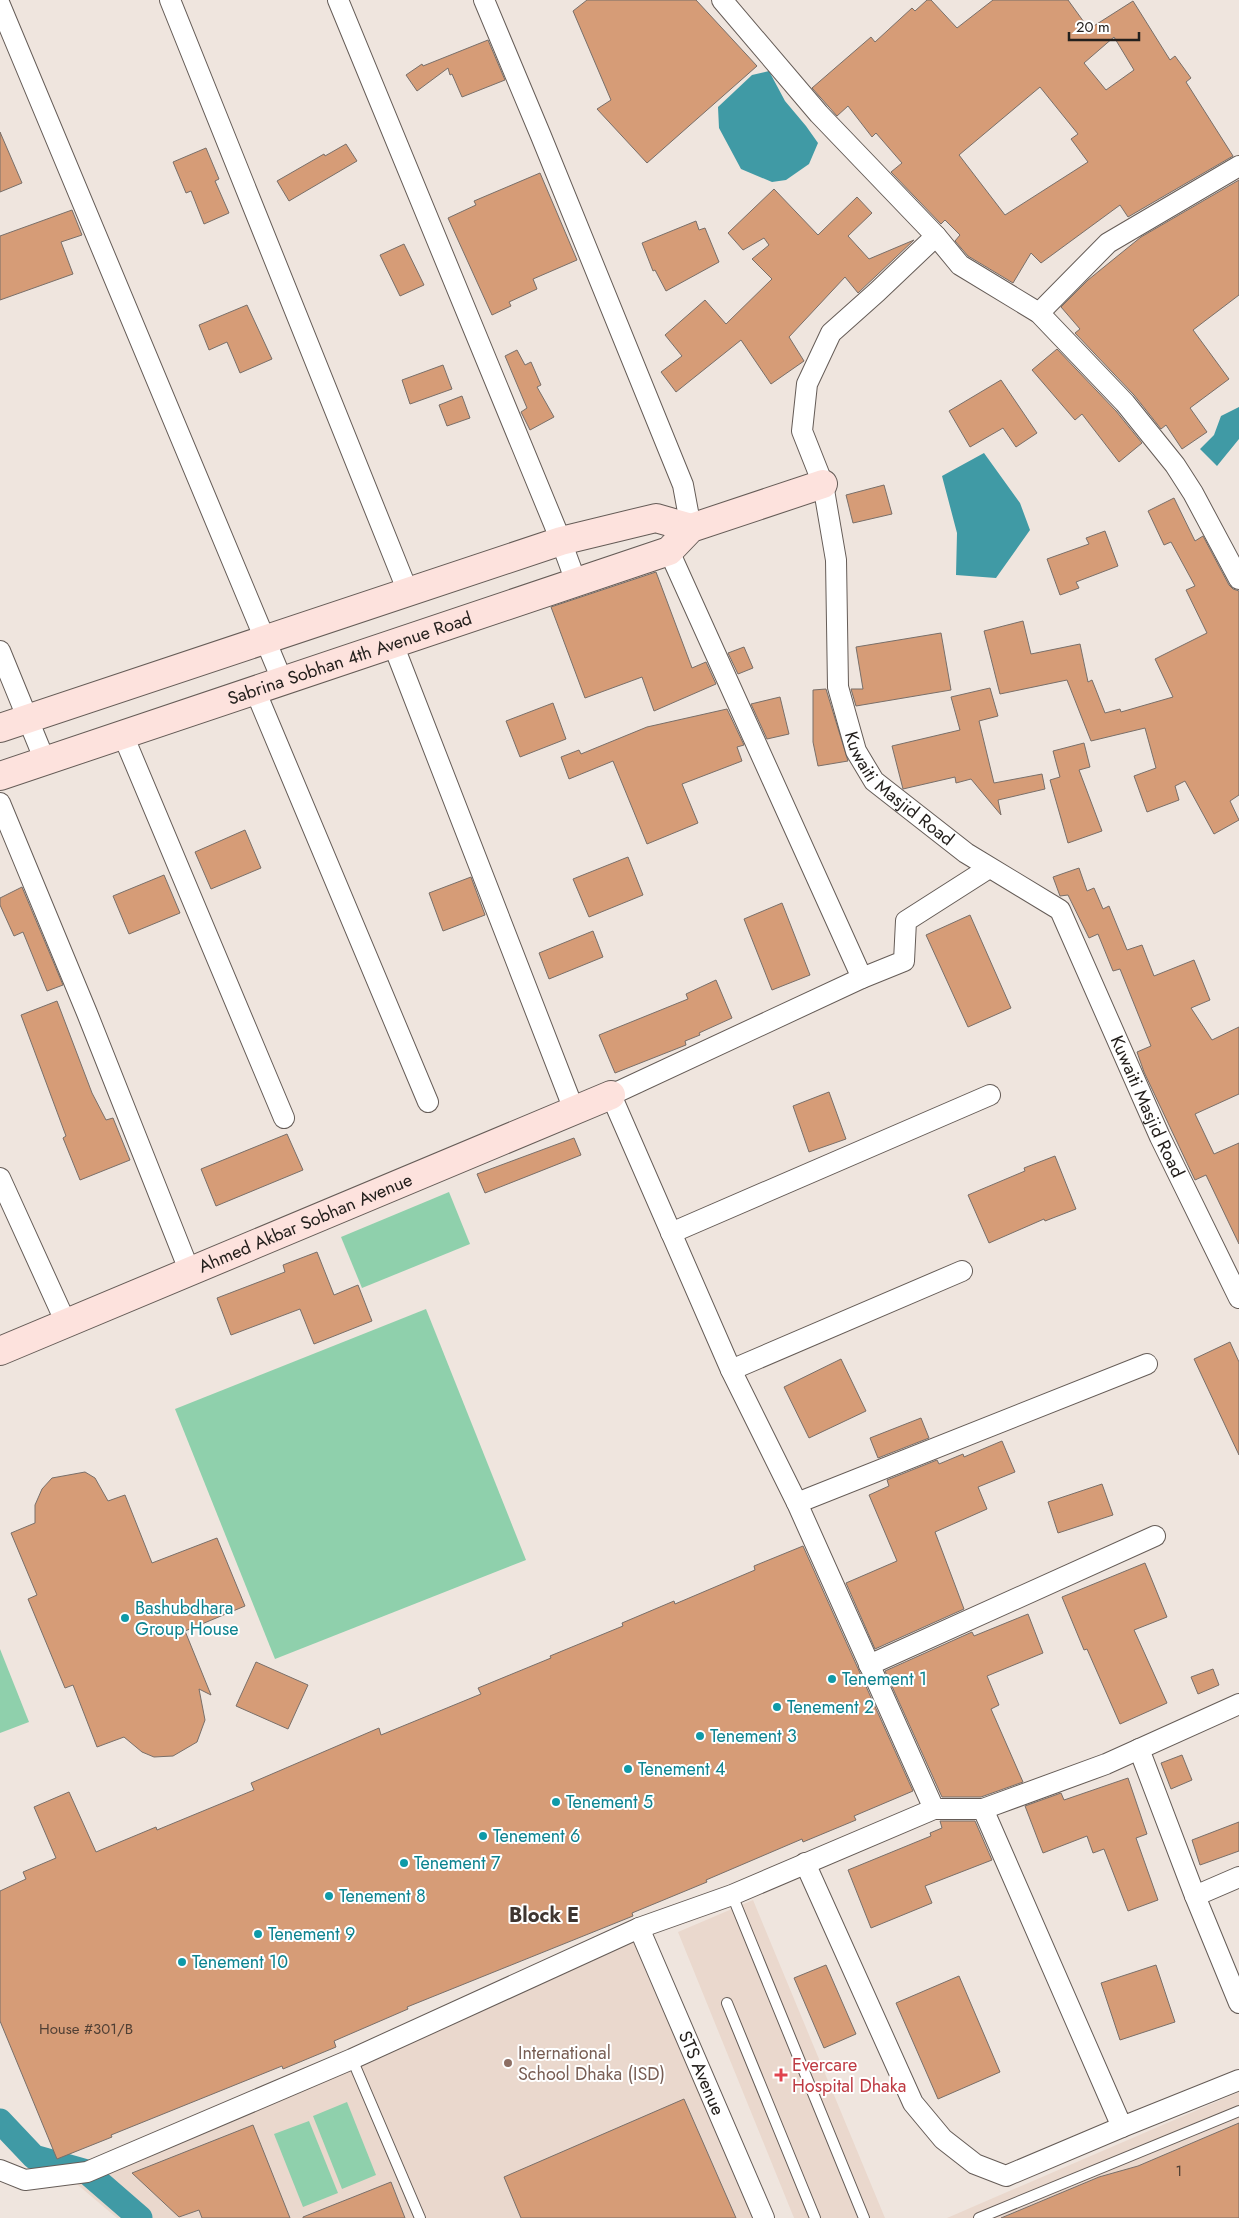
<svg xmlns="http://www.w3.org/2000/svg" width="1239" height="2218" font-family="Jost,sans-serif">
<rect width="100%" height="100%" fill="#efe5de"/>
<g fill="#ead8cd">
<path d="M 753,1900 L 885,2218 L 794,2218 L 678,1932 Z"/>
<path d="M 639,1928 L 759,2218 L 117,2218 L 72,2180 L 77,2165 L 470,2002 Z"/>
<path d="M 1239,2092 L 1239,2218 L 947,2218 Z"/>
</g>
<g fill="#8fd0ac">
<path d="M 449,1192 L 470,1244 L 362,1288 L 341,1237 Z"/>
<path d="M 426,1309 L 526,1560 L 275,1659 L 175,1409 Z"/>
<path d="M 0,1649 L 29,1722 L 0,1733 Z"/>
<path d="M 347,2102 L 376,2175 L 342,2189 L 313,2116 Z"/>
<path d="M 309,2121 L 338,2193 L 303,2207 L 274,2134 Z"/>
</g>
<g fill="#409aa5">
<path d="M 769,71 L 785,101 L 806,126 L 818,143 L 809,164 L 786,180 L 772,182 L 741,169 L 719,128 L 718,107 L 752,75 Z"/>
<path d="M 1239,407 L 1239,439 L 1217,466 L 1200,449 L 1214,435 L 1221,416 Z"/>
<path d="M 984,453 L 1020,503 L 1030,530 L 996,578 L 956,575 L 957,533 L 942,476 Z"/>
</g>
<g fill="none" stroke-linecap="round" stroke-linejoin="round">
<path stroke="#409aa5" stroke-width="25" d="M 0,2121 L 34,2157 L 87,2172 L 140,2218"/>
</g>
<g fill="#d69c77" stroke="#796f69" fill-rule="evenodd">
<path d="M 587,0 L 696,0 L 757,66 L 647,163 L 597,109 L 611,100 L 573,11 Z"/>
<path d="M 927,0 L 931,0 L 957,28 L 993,0 L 1068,0 L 1089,29 L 1133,1 L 1170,60 L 1175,56 L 1191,78 L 1186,82 L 1233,156 L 1128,217 L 1120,205 L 1041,263 L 1031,253 L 1013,283 L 968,256 L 955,241 L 960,235 L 945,220 L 941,224 L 891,172 L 902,163 L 876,133 L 872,137 L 848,106 L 837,116 L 812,88 L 871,37 L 875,42 L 912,8 L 915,11 ZM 1114,37 L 1134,70 L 1106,90 L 1084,63 ZM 1040,87 L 1078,134 L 1071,139 L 1088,162 L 1005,215 L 959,155 Z"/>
<path d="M 488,40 L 505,80 L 462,97 L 452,74 L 450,75 L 448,68 L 417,91 L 406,75 L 422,64 L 423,66 Z"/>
<path d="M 0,132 L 22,183 L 0,192 Z"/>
<path d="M 346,144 L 357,161 L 289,201 L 277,181 L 324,154 L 325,156 Z"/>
<path d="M 206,148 L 219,179 L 215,181 L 229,213 L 204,224 L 191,191 L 186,193 L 173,162 Z"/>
<path d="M 540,173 L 577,260 L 533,279 L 537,289 L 509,302 L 511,306 L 492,315 L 448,218 L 476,205 L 474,201 Z"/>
<path d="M 1239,180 L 1239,295 L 1193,330 L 1229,379 L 1190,408 L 1207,432 L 1182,449 L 1166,425 L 1161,429 L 1134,395 L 1075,333 L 1080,329 L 1061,307 L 1088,280 L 1141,237 Z"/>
<path d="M 774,189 L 818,235 L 857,197 L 872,213 L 848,236 L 869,259 L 914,240 L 858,293 L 845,277 L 789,337 L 804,361 L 771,384 L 741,340 L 676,392 L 661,372 L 682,356 L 665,335 L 705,300 L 726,324 L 772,279 L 752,259 L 769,245 L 764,238 L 743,250 L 728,233 Z"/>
<path d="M 72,210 L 82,235 L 61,242 L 73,274 L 0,300 L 0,236 Z"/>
<path d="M 696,221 L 699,230 L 705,228 L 719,262 L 666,291 L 655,270 L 653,271 L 642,243 Z"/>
<path d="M 404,244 L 424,285 L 400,296 L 380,255 Z"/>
<path d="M 247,305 L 272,359 L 240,373 L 227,342 L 209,350 L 199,325 Z"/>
<path d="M 1057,349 L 1116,411 L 1142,443 L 1119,462 L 1082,414 L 1075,420 L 1032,370 Z"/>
<path d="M 517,350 L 525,365 L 531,362 L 541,385 L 537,387 L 554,417 L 530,430 L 521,412 L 527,408 L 505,356 Z"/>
<path d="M 443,365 L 452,389 L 410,404 L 402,380 Z"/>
<path d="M 1001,380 L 1037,433 L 1016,447 L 1003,428 L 970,447 L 949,411 Z"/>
<path d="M 462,396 L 470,418 L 447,426 L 439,405 Z"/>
<path d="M 884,485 L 892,514 L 853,523 L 846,495 Z"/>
<path d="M 1174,498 L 1195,541 L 1203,536 L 1229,585 L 1233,589 L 1239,591 L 1239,795 L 1230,801 L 1239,820 L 1214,834 L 1185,781 L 1175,786 L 1179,800 L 1147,812 L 1134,776 L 1156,768 L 1145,728 L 1091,741 L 1067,680 L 1000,694 L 984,631 L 1023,621 L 1031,654 L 1080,644 L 1088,682 L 1092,680 L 1105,713 L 1120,709 L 1121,712 L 1173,697 L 1155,659 L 1207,633 L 1186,590 L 1195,586 L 1171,542 L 1164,545 L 1148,511 Z"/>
<path d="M 1105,531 L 1118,566 L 1076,582 L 1079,588 L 1060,595 L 1047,559 L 1089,544 L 1086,538 Z"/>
<path d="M 656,572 L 692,668 L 706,662 L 716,684 L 654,711 L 642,677 L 585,698 L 551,607 Z"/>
<path d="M 941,633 L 951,690 L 856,706 L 851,689 L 863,689 L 856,647 Z"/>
<path d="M 744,647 L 753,668 L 738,674 L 728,653 Z"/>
<path d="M 990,688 L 998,716 L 979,721 L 994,783 L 1042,774 L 1045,789 L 998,800 L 1001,815 L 971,779 L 956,783 L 955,777 L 903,789 L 892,746 L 960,730 L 951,697 Z"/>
<path d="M 826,689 L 848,761 L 818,766 L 813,742 L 813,690 Z"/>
<path d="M 780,697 L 789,734 L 767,739 L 751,704 Z"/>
<path d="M 553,703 L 566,739 L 520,757 L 506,721 Z"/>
<path d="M 727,709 L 744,745 L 737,747 L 742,761 L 682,784 L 698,823 L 647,844 L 613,761 L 569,779 L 561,757 L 579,750 L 581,754 L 647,727 Z"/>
<path d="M 1084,743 L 1090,767 L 1079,770 L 1102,831 L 1068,843 L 1050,780 L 1060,777 L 1053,751 Z"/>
<path d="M 245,830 L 261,868 L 211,889 L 195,852 Z"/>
<path d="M 628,857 L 643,895 L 589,917 L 573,879 Z"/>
<path d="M 1079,868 L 1087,891 L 1094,888 L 1103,909 L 1109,906 L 1127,950 L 1142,945 L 1154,976 L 1194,960 L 1210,1000 L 1191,1008 L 1212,1040 L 1239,1027 L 1239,1094 L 1195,1114 L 1214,1154 L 1239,1143 L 1239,1244 L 1206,1175 L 1195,1180 L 1144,1072 L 1137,1052 L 1151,1046 L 1120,969 L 1113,971 L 1098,934 L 1089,938 L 1068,895 L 1060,896 L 1053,877 Z"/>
<path d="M 164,875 L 180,913 L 129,934 L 113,896 Z"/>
<path d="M 471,877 L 485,915 L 443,931 L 429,893 Z"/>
<path d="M 22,887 L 63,985 L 47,991 L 23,932 L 14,936 L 0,905 L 0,898 Z"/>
<path d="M 782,903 L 810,975 L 772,990 L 744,919 Z"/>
<path d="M 970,915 L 1011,1008 L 968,1027 L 926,935 Z"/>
<path d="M 593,931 L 603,957 L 549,979 L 539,953 Z"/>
<path d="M 716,980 L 732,1018 L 699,1033 L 700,1035 L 685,1041 L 686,1045 L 615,1073 L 599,1035 L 688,999 L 686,994 Z"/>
<path d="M 57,1001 L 92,1093 L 106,1120 L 113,1118 L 130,1160 L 80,1180 L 63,1138 L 66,1136 L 21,1015 Z"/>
<path d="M 829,1092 L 846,1139 L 809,1152 L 793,1106 Z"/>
<path d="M 287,1134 L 303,1170 L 216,1206 L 201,1169 Z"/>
<path d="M 574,1138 L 581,1155 L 485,1193 L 477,1174 Z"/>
<path d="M 1055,1156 L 1076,1209 L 1045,1221 L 1044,1219 L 989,1243 L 968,1195 L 1025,1171 L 1024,1168 Z"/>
<path d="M 317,1252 L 334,1295 L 358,1285 L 372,1321 L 314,1344 L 300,1309 L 231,1335 L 217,1298 L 285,1272 L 283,1265 Z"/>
<path d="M 1230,1342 L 1239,1362 L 1239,1455 L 1194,1359 Z"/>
<path d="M 841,1359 L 866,1411 L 809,1438 L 784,1387 Z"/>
<path d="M 921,1418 L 929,1438 L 878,1458 L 870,1438 Z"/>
<path d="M 1002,1441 L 1015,1472 L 978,1487 L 987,1509 L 935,1532 L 964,1609 L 875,1649 L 846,1583 L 897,1561 L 869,1495 L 889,1486 L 887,1480 L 937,1460 L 939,1464 L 963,1454 L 964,1457 Z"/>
<path d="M 85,1472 L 95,1478 L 108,1501 L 125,1495 L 152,1563 L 217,1538 L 245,1606 L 185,1631 L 211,1695 L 199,1689 L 205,1720 L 197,1742 L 173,1756 L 154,1757 L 142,1752 L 124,1737 L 97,1747 L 73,1685 L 65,1688 L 28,1599 L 37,1595 L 11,1533 L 35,1523 L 35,1505 L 42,1489 L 52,1478 Z"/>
<path d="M 1102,1484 L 1113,1515 L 1058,1533 L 1048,1502 Z"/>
<path d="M 803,1546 L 913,1791 L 854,1816 L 856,1820 L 803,1842 L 802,1839 L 706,1880 L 707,1882 L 632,1913 L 633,1916 L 407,2007 L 408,2009 L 334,2041 L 336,2047 L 283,2069 L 282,2066 L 111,2135 L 112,2137 L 57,2159 L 0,2021 L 0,1891 L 26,1879 L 23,1872 L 56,1858 L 34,1807 L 69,1792 L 96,1852 L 156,1827 L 157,1830 L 254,1790 L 251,1783 L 379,1728 L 381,1735 L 481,1694 L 478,1688 L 551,1658 L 550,1656 L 623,1626 L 622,1623 L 674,1601 L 675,1604 L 755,1570 L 754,1566 Z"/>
<path d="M 1145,1563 L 1167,1617 L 1134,1630 L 1167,1703 L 1120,1724 L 1087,1649 L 1084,1650 L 1062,1597 Z"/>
<path d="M 1028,1614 L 1043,1653 L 987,1676 L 999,1705 L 991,1709 L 1023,1782 L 981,1797 L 942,1797 L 885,1671 L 972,1632 L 974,1636 Z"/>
<path d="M 256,1662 L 308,1685 L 288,1729 L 236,1706 Z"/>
<path d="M 1213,1669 L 1219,1685 L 1198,1694 L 1191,1677 Z"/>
<path d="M 1182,1755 L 1192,1780 L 1171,1789 L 1161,1763 Z"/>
<path d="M 1128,1778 L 1147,1834 L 1136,1838 L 1158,1900 L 1128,1911 L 1104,1849 L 1093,1853 L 1087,1836 L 1043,1853 L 1025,1806 L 1061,1793 L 1064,1800 Z"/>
<path d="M 940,1821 L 975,1821 L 992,1860 L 925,1886 L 932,1903 L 871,1928 L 848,1870 L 931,1836 L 930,1833 L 942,1828 Z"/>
<path d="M 1239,1822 L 1239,1851 L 1200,1865 L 1192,1840 Z"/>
<path d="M 826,1965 L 856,2034 L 824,2048 L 794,1978 Z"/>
<path d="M 1156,1965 L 1175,2022 L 1120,2040 L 1101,1983 Z"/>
<path d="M 959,1976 L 1000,2072 L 938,2099 L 896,2003 Z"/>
<path d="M 684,2099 L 736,2218 L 521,2218 L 504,2177 Z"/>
<path d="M 1239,2123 L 1239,2218 L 1001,2218 L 1099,2177 L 1138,2166 Z"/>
<path d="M 253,2125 L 290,2218 L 202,2218 L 199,2210 L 179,2217 L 132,2173 Z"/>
<path d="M 391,2182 L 405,2218 L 303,2218 L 303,2217 Z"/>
</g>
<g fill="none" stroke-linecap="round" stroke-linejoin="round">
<g stroke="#655c57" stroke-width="12">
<g id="lane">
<path d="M 732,1895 L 864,2218"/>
<path d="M 727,2003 L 815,2218"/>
<path d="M 352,2059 L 420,2218"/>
<path d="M 979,2218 L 1239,2111"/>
</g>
</g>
<g stroke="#655c57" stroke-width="22">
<g id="street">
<path d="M 170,0 L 408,592"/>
<path d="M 338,0 L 561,541 L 576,582"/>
<path d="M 484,0 L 541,136 L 683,485 L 691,528"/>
<path d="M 722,0 L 819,114 L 936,236 L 960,265 L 1039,313 L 1125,403 L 1175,465 L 1193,493 L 1239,579"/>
<path d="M 0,5 L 282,680"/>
<path id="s1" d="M 936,236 L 877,292 L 831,333 L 807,384 L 802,431 L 823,484 L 836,560 L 838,687 L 856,751 L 874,781 L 966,853 L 1060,910 L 1160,1137 L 1239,1298"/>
<path d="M 1039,313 L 1108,243 L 1239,166"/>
<path d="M 669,551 L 862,978"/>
<path d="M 393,644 L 574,1110"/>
<path d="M 0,651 L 45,761"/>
<path d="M 255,690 L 428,1102"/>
<path d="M 123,735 L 284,1118"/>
<path d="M 0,803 L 87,1013 L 189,1270"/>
<path d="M 0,1178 L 66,1323"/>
<path d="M 671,1233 L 990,1095"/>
<path d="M 731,1370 L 962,1271"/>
<path d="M 797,1503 L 1147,1364"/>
<path d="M 869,1665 L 1155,1536"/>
<path d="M 1139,1749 L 1195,1896 L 1239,2003"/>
<path d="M 934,1809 L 797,1503 L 731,1370 L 611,1095 L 862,978 L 904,961 L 906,921 L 989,868"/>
<path d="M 983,1809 L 1122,2127 L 1239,2080"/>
<path d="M 805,1863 L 913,2103 L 943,2139 L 975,2164 L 1006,2176 L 1122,2127"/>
<path d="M 1195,1896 L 1239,1877"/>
<path id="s2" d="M 639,1928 L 764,2218"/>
<path d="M 0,2170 L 25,2180 L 87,2172 L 352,2059 L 639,1928 L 732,1895 L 934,1809 L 983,1809 L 1106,1764 L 1239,1704"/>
</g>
</g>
<g stroke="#655c57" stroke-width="30">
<g id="secondary">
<path d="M 0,728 L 561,541 L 656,518 L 691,528"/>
<path id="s3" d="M 0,776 L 669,551 L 691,528 L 823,484"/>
<path id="s4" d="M 0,1351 L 611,1095"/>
</g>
</g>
<use href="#lane" stroke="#fff" stroke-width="10"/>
<use href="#street" stroke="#fff" stroke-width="20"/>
<use href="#secondary" stroke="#fde2dd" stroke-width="28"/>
</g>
<g fill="#0f9aa8" stroke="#fff" stroke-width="2">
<circle cx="125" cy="1618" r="5"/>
<circle cx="832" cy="1679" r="5"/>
<circle cx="777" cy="1707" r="5"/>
<circle cx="700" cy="1736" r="5"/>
<circle cx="628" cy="1769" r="5"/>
<circle cx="556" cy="1802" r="5"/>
<circle cx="483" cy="1836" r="5"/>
<circle cx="404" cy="1863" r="5"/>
<circle cx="329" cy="1896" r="5"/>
<circle cx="258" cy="1934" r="5"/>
<circle cx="182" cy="1962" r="5"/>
</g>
<circle fill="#8d6e63" stroke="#fff" stroke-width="2" cx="508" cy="2063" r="5"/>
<path fill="#e0444e" stroke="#fff" stroke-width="2" d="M778.5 2067.5h5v5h5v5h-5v5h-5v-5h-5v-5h5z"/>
<g text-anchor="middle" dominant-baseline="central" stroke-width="4" stroke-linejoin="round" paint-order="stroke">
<g font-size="15" fill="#503f34">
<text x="86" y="2029">House #301/B</text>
<text x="1179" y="2171">1</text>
</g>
<g font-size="18" fill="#24201d" stroke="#fff">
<text stroke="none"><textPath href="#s3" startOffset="369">Sabrina Sobhan 4th Avenue Road</textPath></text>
<text stroke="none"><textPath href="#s1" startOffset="631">Kuwaiti Masjid Road</textPath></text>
<text stroke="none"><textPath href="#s1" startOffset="1051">Kuwaiti Masjid Road</textPath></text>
<text stroke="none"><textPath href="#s4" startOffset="331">Ahmed Akbar Sobhan Avenue</textPath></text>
<text stroke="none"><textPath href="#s2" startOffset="158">STS Avenue</textPath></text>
</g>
<g font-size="18" fill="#0d838f" stroke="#fff" text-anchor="start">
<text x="135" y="1608">Bashubdhara<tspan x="135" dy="21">Group House</tspan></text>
<text x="842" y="1679">Tenement 1</text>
<text x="787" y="1707">Tenement 2</text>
<text x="710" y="1736">Tenement 3</text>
<text x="638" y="1769">Tenement 4</text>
<text x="566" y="1802">Tenement 5</text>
<text x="493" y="1836">Tenement 6</text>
<text x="414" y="1863">Tenement 7</text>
<text x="339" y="1896">Tenement 8</text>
<text x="268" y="1934">Tenement 9</text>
<text x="192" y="1962">Tenement 10</text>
</g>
<g font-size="18" fill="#785e54" stroke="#fff" text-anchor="start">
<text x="518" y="2053">International<tspan x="518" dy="21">School Dhaka (ISD)</tspan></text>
</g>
<g font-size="18" fill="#be3a42" stroke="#fff" text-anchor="start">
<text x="792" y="2065">Evercare<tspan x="792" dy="21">Hospital Dhaka</tspan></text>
</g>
<g font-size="20" font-weight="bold" fill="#3e3530" stroke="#fff">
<text x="544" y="1915">Block E</text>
</g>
</g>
<path d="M1069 32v8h70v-8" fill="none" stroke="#24201d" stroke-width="2.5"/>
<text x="1076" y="32" font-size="15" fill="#24201d" stroke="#ffffff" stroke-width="4" paint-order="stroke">20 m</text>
</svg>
